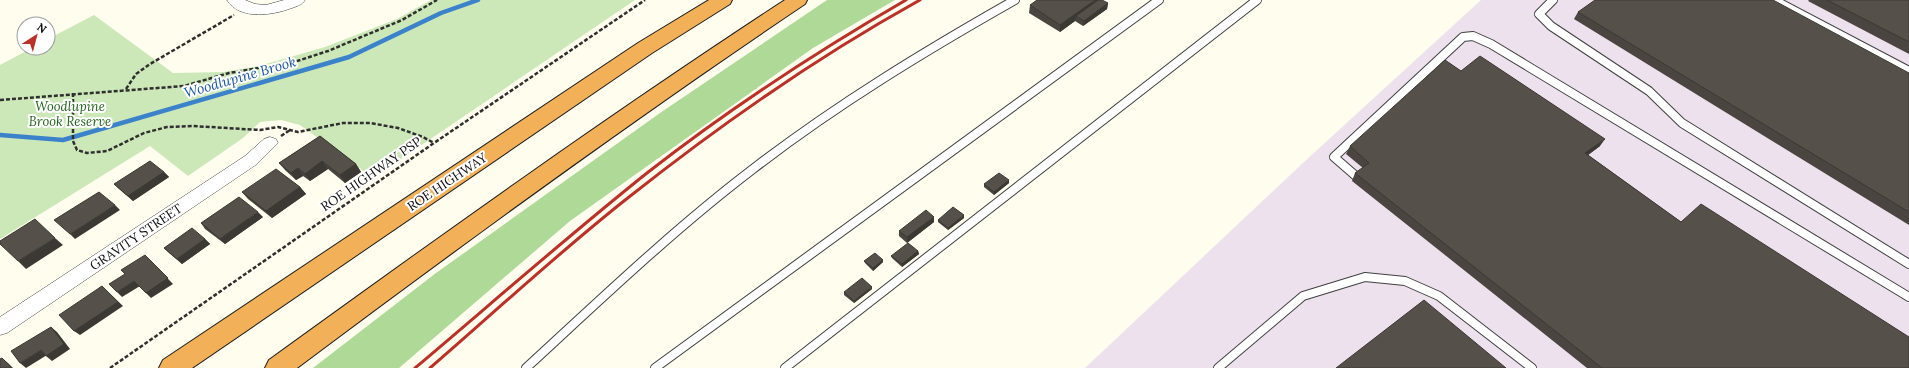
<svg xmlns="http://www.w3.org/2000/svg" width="1909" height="368" font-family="Lora,serif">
<rect width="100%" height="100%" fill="#fffdee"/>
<path fill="#ece1ec" d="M 1481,0 L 1909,0 L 1909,368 L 1085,368 L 1304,162 Z"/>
<path fill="#cce8b8" d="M 431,0 L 635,0 L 373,178 L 300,125 L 281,120 L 260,122 L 243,138 L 188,176 L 150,146 L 0,239 L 0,65 L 32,48 L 48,48 L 48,39 L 94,15 L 173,73 L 224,72 L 259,66 L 325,47 L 397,19 Z"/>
<path fill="#aed997" d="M 827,0 L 895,0 L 813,48 L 570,221 L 399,368 L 313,368 L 436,273 L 660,113 Z"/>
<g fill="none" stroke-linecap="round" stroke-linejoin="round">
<path stroke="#3b82cb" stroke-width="4.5" d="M 0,135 L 63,140 L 349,57 L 441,13 L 478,0"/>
<g stroke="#404040" stroke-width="10">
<g id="service">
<path d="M 1553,0 L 1539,14 L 1551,26 L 1649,91 L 1682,123 L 1909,264"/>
<path d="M 1774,0 L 1909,71"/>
<path d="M 1357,177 L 1334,157 L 1463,37 L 1473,36 L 1491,44 L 1909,297"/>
<path d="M 526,368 C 600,300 673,230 753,169 C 836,105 925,51 1015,0"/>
<path d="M 655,368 L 1159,0"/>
<path d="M 785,368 L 1257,0"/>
<path d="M 1218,368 L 1303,296 L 1365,277 L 1405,281 L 1439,296 L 1532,368"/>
</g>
</g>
<g stroke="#404040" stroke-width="1">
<g id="minor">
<path d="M 227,0 L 245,0 L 255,4 L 266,5 L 284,0 L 305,0 C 302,5 297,6 292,8 C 273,15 240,21 227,0 Z"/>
<path d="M 270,137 L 276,139 L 278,143 L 257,164 L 7,333 L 0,335 L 0,317 L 245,156 L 264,139 Z"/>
</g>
</g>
<g stroke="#1e1e1e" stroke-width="2">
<g id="motorway">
<path d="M 709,0 L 732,0 L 730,4 L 652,53 L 192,368 L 159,368 L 163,360 L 638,43 Z"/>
<path d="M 785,0 L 807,0 L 805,4 C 632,120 464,243 297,368 L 265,368 L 269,360 C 439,237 609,115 785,0 Z"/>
</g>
</g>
<g stroke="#2f2f2f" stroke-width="2.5" stroke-dasharray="4 2" stroke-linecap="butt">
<path d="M 126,89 L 136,74 L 150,64 L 234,15"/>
<path d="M 73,93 L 73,141 L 77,150 L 87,153 L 107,151 L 144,133 L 167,127 L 193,126 L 260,130 L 278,127 L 298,132 L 343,123 L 370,123 L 398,128 L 423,137 L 434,143"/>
<path d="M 0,100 L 184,86 L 229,73 L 294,62 L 328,51 L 402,20 L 437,0"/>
<path d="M 281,136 L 290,130"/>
<path d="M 110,368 L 434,143 L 645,0"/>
</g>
<use href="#service" stroke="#fff" stroke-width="8"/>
<use href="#minor" fill="#fff" fill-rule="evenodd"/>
<use href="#motorway" fill="#f2b058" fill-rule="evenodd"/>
<g stroke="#bb3127" stroke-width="3">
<path d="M 415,368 C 492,303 568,236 647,173 C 729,109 816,52 906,0"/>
<path d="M 430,368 C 496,311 560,251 629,197 C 721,124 817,57 920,0"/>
</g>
</g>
<g fill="#4a4540">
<path d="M 1809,0 L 1909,0 L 1909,54 L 1808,1 Z"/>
<path d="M 1108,3 L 1107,9 L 1083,26 L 1075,21 L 1060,32 L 1029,13 L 1030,5 Z"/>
<path d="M 1578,12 L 1909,73 L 1909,225 L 1574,19 Z"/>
<path d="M 1461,71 L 1600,146 L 1588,155 L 1681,222 L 1909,368 L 1587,368 L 1352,181 L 1355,173 L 1363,168 L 1346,154 L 1350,146 Z"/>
<path d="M 320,136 L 356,164 L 361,172 L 345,183 L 328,169 L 310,181 L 303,176 L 296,180 L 285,170 L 279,163 Z"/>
<path d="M 164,172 L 169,177 L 133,201 L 119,189 L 114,184 Z"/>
<path d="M 1009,180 L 1009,183 L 994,195 L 984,187 L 984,184 Z"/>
<path d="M 300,187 L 306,194 L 272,218 L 248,199 L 242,192 Z"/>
<path d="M 263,217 L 225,244 L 205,229 L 201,223 Z"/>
<path d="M 934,217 L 934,222 L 907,243 L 899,236 L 899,231 Z"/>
<path d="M 964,218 L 948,230 L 938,222 L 938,220 Z"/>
<path d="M 205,239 L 210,244 L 182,264 L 169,253 L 164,248 Z"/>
<path d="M 918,251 L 919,254 L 902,267 L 892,258 L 891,256 Z"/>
<path d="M 883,260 L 883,262 L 873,271 L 865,263 L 864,261 Z"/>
<path d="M 872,289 L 854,303 L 844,295 L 844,292 Z"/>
</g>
<g fill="#3c3834">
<path d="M 1095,0 L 1100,0 L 1076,16 L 1075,21 L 1060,32 L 1060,25 Z"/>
<path d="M 1108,3 L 1107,9 L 1083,26 L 1084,21 Z"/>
<path d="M 1605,139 L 1600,146 L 1580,161 L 1585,153 Z"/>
<path d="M 322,161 L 328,169 L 310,181 L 305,174 Z"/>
<path d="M 356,164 L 361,172 L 345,183 L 340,175 Z"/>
<path d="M 298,168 L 303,176 L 296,180 L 291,173 Z"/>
<path d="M 164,172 L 169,177 L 133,201 L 128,196 Z"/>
<path d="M 1009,180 L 1009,183 L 994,195 L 994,192 Z"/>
<path d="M 300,187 L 306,194 L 272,218 L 266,211 Z"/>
<path d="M 115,205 L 120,210 L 75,239 L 70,234 Z"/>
<path d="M 258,212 L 263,217 L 225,244 L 220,239 Z"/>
<path d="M 964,215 L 964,218 L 948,230 L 948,228 Z"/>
<path d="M 934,217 L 934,222 L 907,243 L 907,237 Z"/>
<path d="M 55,238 L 63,245 L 26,269 L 18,261 Z"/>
<path d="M 205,239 L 210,244 L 182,264 L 177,259 Z"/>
<path d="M 918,251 L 919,254 L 902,267 L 902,264 Z"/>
<path d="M 145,255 L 173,284 L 151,298 L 146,293 Z"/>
<path d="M 883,260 L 883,262 L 873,271 L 873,268 Z"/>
<path d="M 134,281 L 140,286 L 122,297 L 117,292 Z"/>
<path d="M 102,286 L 123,306 L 80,335 L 74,331 Z"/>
<path d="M 872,287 L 872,289 L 854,303 L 854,301 Z"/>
<path d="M 51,327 L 57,332 L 70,349 L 52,361 L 46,356 Z"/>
<path d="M 41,350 L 47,355 L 26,368 L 20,363 Z"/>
<path d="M 2,358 L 8,363 L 13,368 L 12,368 Z"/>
</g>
<g fill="#56504a" stroke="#3c3834">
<path d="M 1037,0 L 1095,0 L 1060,25 L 1030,5 Z"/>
<path d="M 1098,0 L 1102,0 L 1108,3 L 1084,21 L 1076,16 Z"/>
<path d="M 1595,0 L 1773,0 L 1909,73 L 1909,212 L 1578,12 Z"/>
<path d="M 1827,0 L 1909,0 L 1909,42 Z"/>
<path d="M 1480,56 L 1605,139 L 1585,153 L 1681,222 L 1701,204 L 1909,337 L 1909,368 L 1602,368 L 1355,173 L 1369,163 L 1350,146 L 1445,60 L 1461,71 Z"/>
<path d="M 320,136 L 356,164 L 340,175 L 322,161 L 305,174 L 298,168 L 291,173 L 279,163 Z"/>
<path d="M 150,161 L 164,172 L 128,196 L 114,184 Z"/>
<path d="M 276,169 L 300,187 L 266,211 L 242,192 Z"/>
<path d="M 999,173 L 1009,180 L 994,192 L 984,184 Z"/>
<path d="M 99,192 L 115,205 L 70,234 L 54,220 Z"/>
<path d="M 239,197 L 258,212 L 220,239 L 201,223 Z"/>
<path d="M 953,207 L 964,215 L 948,228 L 938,220 Z"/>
<path d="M 926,210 L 934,217 L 907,237 L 899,231 Z"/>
<path d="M 35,219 L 55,238 L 18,261 L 0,244 L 0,241 Z"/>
<path d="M 192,228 L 205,239 L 177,259 L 164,248 Z"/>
<path d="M 908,243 L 918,251 L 902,264 L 891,256 Z"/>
<path d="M 875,253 L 883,260 L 873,268 L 864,261 Z"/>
<path d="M 145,255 L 168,278 L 146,293 L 134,281 L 117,292 L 109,284 L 125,274 L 121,270 Z"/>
<path d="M 862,278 L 872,287 L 854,301 L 844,292 Z"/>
<path d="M 102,286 L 118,302 L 74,331 L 59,315 Z"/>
<path d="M 1424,300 L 1506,368 L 1336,368 Z"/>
<path d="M 51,327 L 64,344 L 46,356 L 41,350 L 20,363 L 11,351 Z"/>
<path d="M 2,358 L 12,368 L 0,368 L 0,359 Z"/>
</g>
<g text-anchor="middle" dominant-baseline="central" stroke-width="4" stroke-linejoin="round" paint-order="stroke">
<g font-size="13" font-style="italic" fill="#25641e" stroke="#fff">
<text x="70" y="106">Woodlupine<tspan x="70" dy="15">Brook Reserve</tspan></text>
</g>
<g font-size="13" fill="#0d0d0d" stroke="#fff">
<text transform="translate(371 174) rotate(-35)">ROE HIGHWAY PSP</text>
<text transform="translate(447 182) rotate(-34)">ROE HIGHWAY</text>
<text transform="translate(136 237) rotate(-34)">GRAVITY STREET</text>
</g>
<g font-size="14" font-style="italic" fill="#18549d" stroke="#fff">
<text transform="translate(240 77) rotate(-16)">Woodlupine Brook</text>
</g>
</g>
<g transform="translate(36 36) rotate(36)"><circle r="19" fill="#ffffff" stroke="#9e9e9e"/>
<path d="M0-3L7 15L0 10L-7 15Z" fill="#bb3127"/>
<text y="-6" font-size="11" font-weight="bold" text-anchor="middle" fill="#0d0d0d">N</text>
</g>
</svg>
